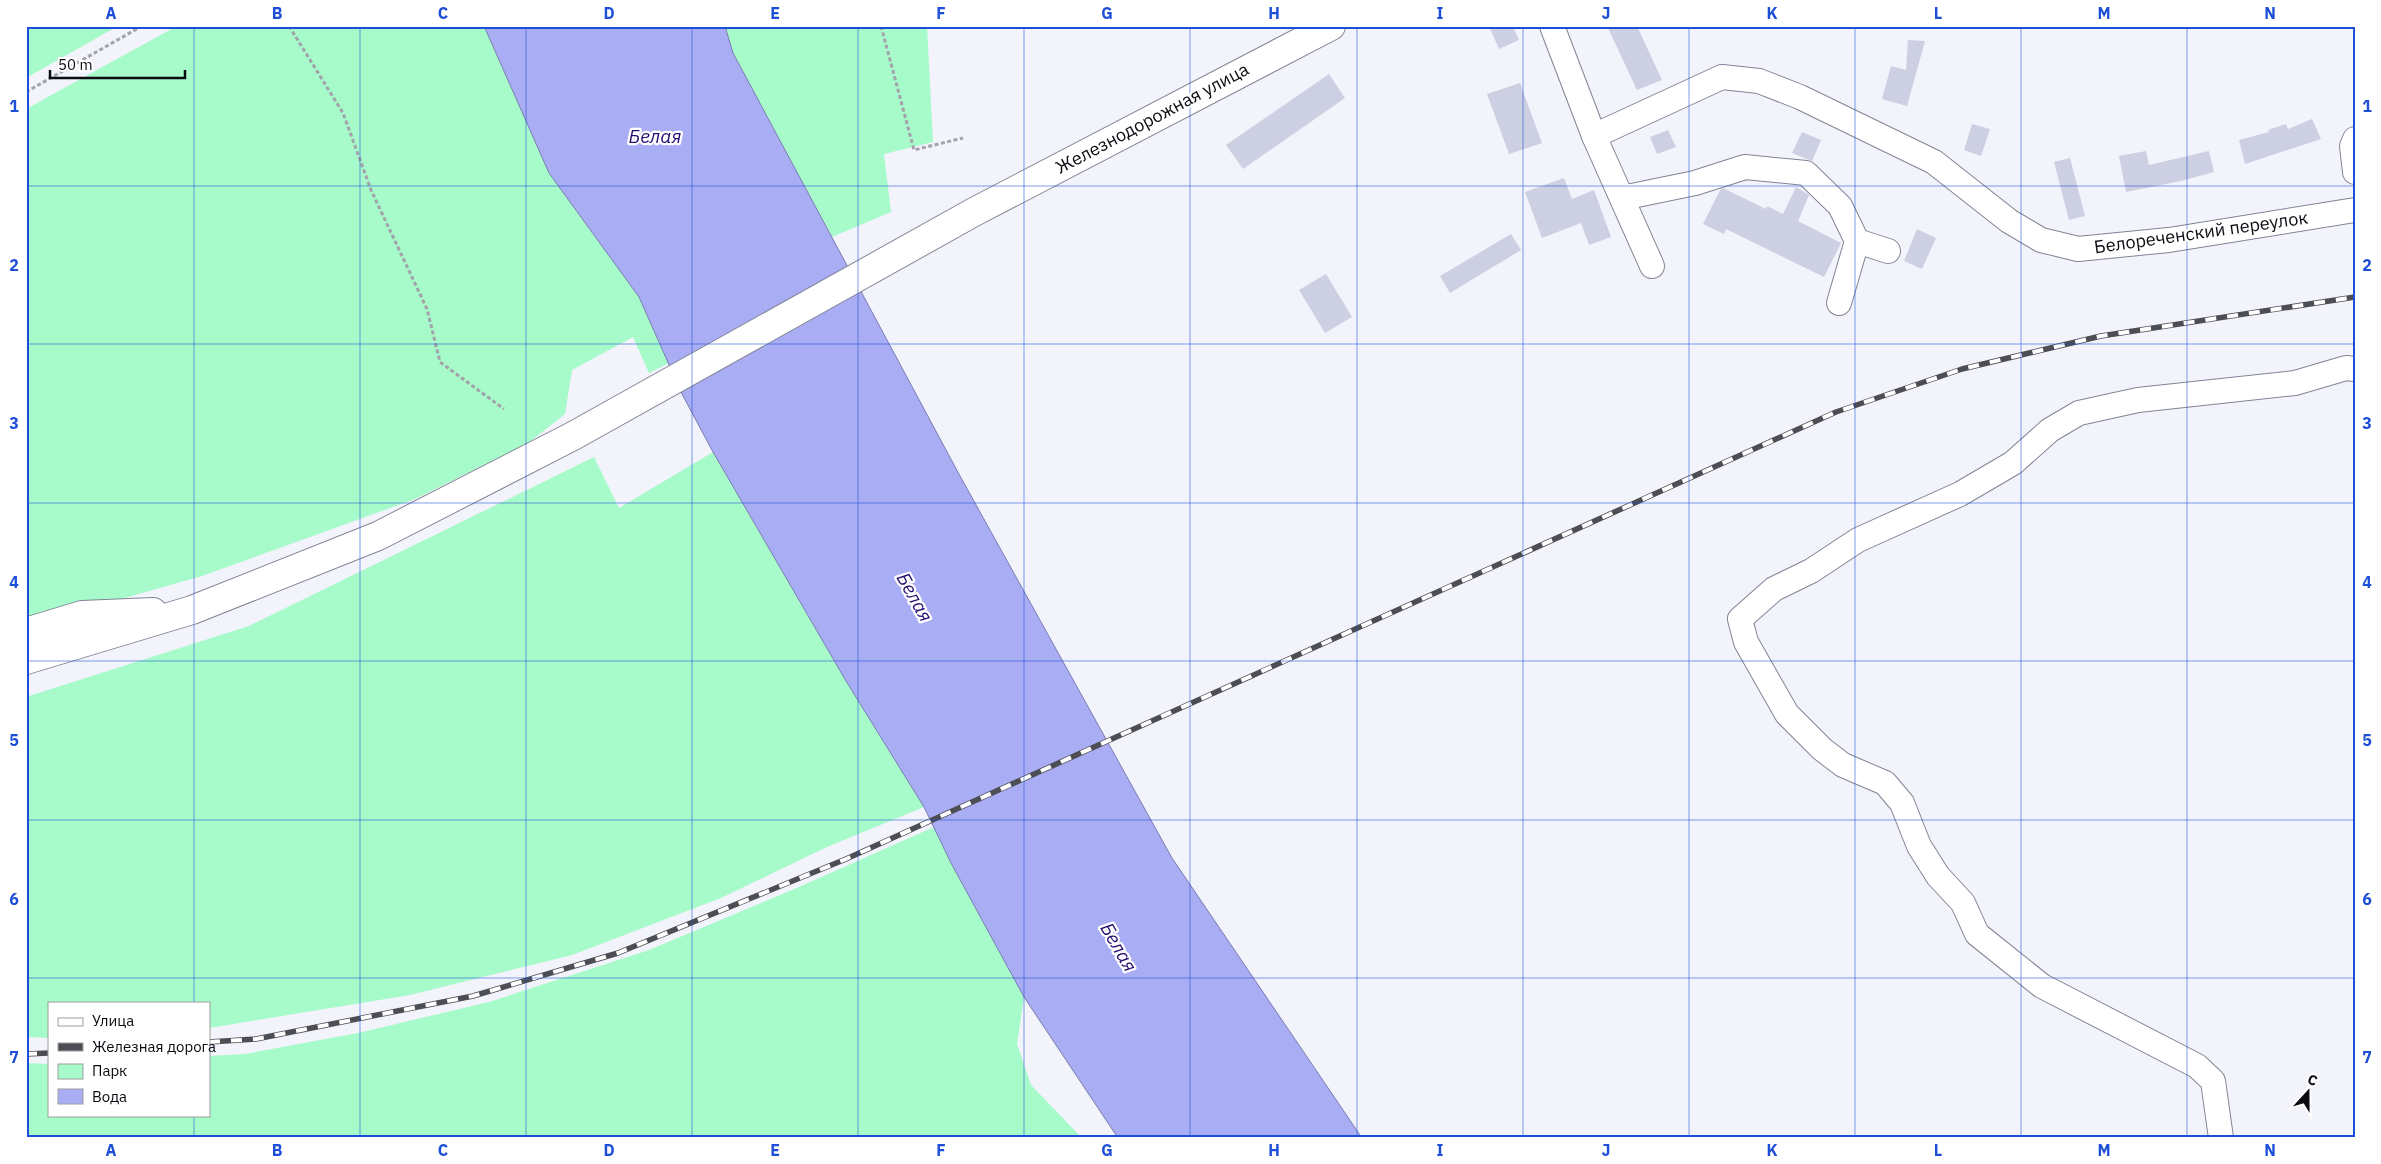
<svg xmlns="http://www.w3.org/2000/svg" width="2381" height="1164" font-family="'IBM Plex Sans',sans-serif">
<rect width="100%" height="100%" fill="#f2f3fb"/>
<g fill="#a7fac9">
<path d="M 26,26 L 118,26 L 26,78 Z"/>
<path d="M 177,26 L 484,26 L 549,173 L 639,297 L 669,363 L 649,373 L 633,337 L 572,370 L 565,414 L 527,444 L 415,499 L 202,576 L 26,626 L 26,109 Z"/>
<path d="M 725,26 L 927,26 L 933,142 L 884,154 L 891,212 L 832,237 L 733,53 Z"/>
<path d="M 713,452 L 846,681 L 924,807 L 827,847 L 721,898 L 572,955 L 410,995 L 209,1028 L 209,1003 L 49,1003 L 49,1038 L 26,1037 L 26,697 L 249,626 L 594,457 L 619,508 Z"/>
<path d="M 934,827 L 951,863 L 1024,997 L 1017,1044 L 1031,1085 L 1082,1138 L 26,1138 L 26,1063 L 49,1064 L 49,1115 L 209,1115 L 209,1056 L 245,1054 L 358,1033 L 489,1002 L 649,950 L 799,887 Z"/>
</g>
<path fill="#a9adf3" stroke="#7a7cb0" d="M 484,26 L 725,26 L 733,53 L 960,476 L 1172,858 L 1362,1138 L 1118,1138 L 1024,997 L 951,863 L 924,807 L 846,681 L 713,452 L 682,394 L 639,297 L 549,173 Z"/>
<g fill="#cdcfe3">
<path d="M 1489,26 L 1513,26 L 1519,40 L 1499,49 Z"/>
<path d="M 1607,26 L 1637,26 L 1662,80 L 1637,90 Z"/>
<path d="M 1908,40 L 1925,41 L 1907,106 L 1882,99 L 1891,66 L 1906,70 Z"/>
<path d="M 1329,74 L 1345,98 L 1243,169 L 1226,145 Z"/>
<path d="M 1520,83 L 1542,143 L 1509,154 L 1487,94 Z"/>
<path d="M 2312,119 L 2321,139 L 2245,164 L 2239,140 L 2269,132 L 2268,130 L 2286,124 L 2288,129 Z"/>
<path d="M 1972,124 L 1990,129 L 1981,156 L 1964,150 Z"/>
<path d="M 1668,130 L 1676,147 L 1657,154 L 1650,137 Z"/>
<path d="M 1802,132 L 1821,140 L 1812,161 L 1792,153 Z"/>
<path d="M 2146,151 L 2149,165 L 2209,151 L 2214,172 L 2181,181 L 2126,192 L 2119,156 Z"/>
<path d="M 2070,158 L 2085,216 L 2069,220 L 2054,162 Z"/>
<path d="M 1564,178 L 1572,199 L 1594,190 L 1611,237 L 1589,245 L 1581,223 L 1542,238 L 1525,192 Z"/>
<path d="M 1796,187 L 1809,195 L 1798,221 L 1841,243 L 1824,277 L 1726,229 L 1724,234 L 1703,224 L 1720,190 L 1723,188 L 1766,209 L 1767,206 L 1783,214 Z"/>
<path d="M 1917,229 L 1936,238 L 1922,269 L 1904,261 Z"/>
<path d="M 1511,234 L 1521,250 L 1450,293 L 1440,276 Z"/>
<path d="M 1326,274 L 1352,317 L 1325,333 L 1299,290 Z"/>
</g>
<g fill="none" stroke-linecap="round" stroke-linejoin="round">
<g stroke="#828496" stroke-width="26">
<g id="minor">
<path d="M 1552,26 L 1594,136 L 1652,266"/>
<path d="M 1594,136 L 1722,77 L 1759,81 L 1800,97 L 1934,162 L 2009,221 L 2041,240 L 2078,249 L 2169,240 L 2355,210"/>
<path d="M 2355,139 L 2352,146 L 2355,172"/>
<path d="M 1622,198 L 1695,183 L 1745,167 L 1806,173 L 1840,206 L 1857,241 L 1888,251"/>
<path d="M 1839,303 L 1857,241"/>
<path d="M 2221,1138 L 2213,1081 L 2197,1066 L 2042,986 L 1977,934 L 1963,903 L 1938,876 L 1919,846 L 1902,803 L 1885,783 L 1843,765 L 1822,749 L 1787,714 L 1746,642 L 1740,619 L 1774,589 L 1811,571 L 1858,540 L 1960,494 L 2013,463 L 2050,430 L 2079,413 L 2138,400 L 2295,383 L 2346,368 L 2355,369"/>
</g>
</g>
<g stroke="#828496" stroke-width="30">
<g id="major">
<path d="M 26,632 L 82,615 L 153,612"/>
<path d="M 26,660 L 192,610 L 378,536 L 573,436 L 974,212 L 1331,26"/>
</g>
</g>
<g stroke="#a2a3ab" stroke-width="3" stroke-dasharray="4 2.5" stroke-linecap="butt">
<path d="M 289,26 L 343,113 L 371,190 L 427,309 L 440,362 L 504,409"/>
<path d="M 881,26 L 914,150 L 963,138"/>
<path d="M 26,92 L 142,26"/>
</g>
<use href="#minor" stroke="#fff" stroke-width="24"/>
<use href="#major" stroke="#fff" stroke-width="28"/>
<g stroke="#4d4d54" stroke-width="5.5">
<g id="rail">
<path d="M 209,1042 L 256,1039 L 473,996 L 618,953 L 846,859 L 1836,412 L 1962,369 L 2101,336 L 2355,297"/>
<path d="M 26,1054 L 49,1053"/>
</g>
</g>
<use href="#rail" stroke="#fff" stroke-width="4" stroke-dasharray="11" stroke-linecap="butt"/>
</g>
<path fill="none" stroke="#1d4ed8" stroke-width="1" stroke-opacity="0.55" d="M 194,26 L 194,1003M 360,26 L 360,1138M 526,26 L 526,1138M 692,26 L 692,1138M 858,26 L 858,1138M 1024,26 L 1024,1138M 1190,26 L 1190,1138M 1357,26 L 1357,1138M 1523,26 L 1523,1138M 1689,26 L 1689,1138M 1855,26 L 1855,1138M 2021,26 L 2021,1138M 2187,26 L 2187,1138M 26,186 L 2355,186M 26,344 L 2355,344M 26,503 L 2355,503M 26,661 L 2355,661M 26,820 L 2355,820M 26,978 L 2355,978M 194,1115 L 194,1138"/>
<g text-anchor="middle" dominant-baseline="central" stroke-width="4.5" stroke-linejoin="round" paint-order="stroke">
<g font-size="18" fill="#0b0b12" stroke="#fff">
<text transform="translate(1152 118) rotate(-28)">Железнодорожная улица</text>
<text transform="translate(2201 232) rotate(-8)">Белореченский переулок</text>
</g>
<g font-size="19" font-style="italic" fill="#240c71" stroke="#fff">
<text x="655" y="136">Белая</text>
<text transform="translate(915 597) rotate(61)">Белая</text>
<text transform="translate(1119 947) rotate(60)">Белая</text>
</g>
</g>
<rect width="2381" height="1164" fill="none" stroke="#ffffff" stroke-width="55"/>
<rect x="48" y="1002" width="162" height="115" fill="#ffffff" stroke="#9d9da0"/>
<rect x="58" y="1018" width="25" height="8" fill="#ffffff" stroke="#9d9da0"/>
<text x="92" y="1026" font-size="15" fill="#0b0b12">Улица</text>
<rect x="58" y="1043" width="25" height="8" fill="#4d4d54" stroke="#9d9da0"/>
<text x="92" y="1052" font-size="15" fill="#0b0b12">Железная дорога</text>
<rect x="58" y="1064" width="25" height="15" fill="#a7fac9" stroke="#9d9da0"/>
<text x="92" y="1076" font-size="15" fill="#0b0b12">Парк</text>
<rect x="58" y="1089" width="25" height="15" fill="#a9adf3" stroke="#9d9da0"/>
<text x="92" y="1102" font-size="15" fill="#0b0b12">Вода</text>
<g transform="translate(2308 1092) rotate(21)" stroke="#ffffff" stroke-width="4" paint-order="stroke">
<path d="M0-4L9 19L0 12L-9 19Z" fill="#0b0b12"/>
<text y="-8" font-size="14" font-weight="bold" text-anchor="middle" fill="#0b0b12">С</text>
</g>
<path d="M50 70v8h135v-8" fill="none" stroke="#0b0b12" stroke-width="2.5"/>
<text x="58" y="70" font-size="15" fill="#0b0b12" stroke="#ffffff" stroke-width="4" paint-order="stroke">50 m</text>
<rect x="28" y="28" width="2326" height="1108" fill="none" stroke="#1d4ed8" stroke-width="2"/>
<g font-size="16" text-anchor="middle" font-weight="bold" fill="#1d4ed8">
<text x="111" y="19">A</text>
<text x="277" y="19">B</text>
<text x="443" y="19">C</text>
<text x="609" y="19">D</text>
<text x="775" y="19">E</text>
<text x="941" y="19">F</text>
<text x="1107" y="19">G</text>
<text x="1274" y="19">H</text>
<text x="1440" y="19">I</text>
<text x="1606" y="19">J</text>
<text x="1772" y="19">K</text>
<text x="1938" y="19">L</text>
<text x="2104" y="19">M</text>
<text x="2270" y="19">N</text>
<text x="14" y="112">1</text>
<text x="2367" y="112">1</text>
<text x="14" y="271">2</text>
<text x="2367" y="271">2</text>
<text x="14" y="429">3</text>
<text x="2367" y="429">3</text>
<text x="14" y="588">4</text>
<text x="2367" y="588">4</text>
<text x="14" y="746">5</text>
<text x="2367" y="746">5</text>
<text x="14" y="905">6</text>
<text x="2367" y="905">6</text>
<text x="14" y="1063">7</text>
<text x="2367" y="1063">7</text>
<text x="111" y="1156">A</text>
<text x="277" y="1156">B</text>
<text x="443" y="1156">C</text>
<text x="609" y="1156">D</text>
<text x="775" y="1156">E</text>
<text x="941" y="1156">F</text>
<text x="1107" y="1156">G</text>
<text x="1274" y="1156">H</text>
<text x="1440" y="1156">I</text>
<text x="1606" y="1156">J</text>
<text x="1772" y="1156">K</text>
<text x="1938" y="1156">L</text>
<text x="2104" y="1156">M</text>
<text x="2270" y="1156">N</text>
</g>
</svg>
